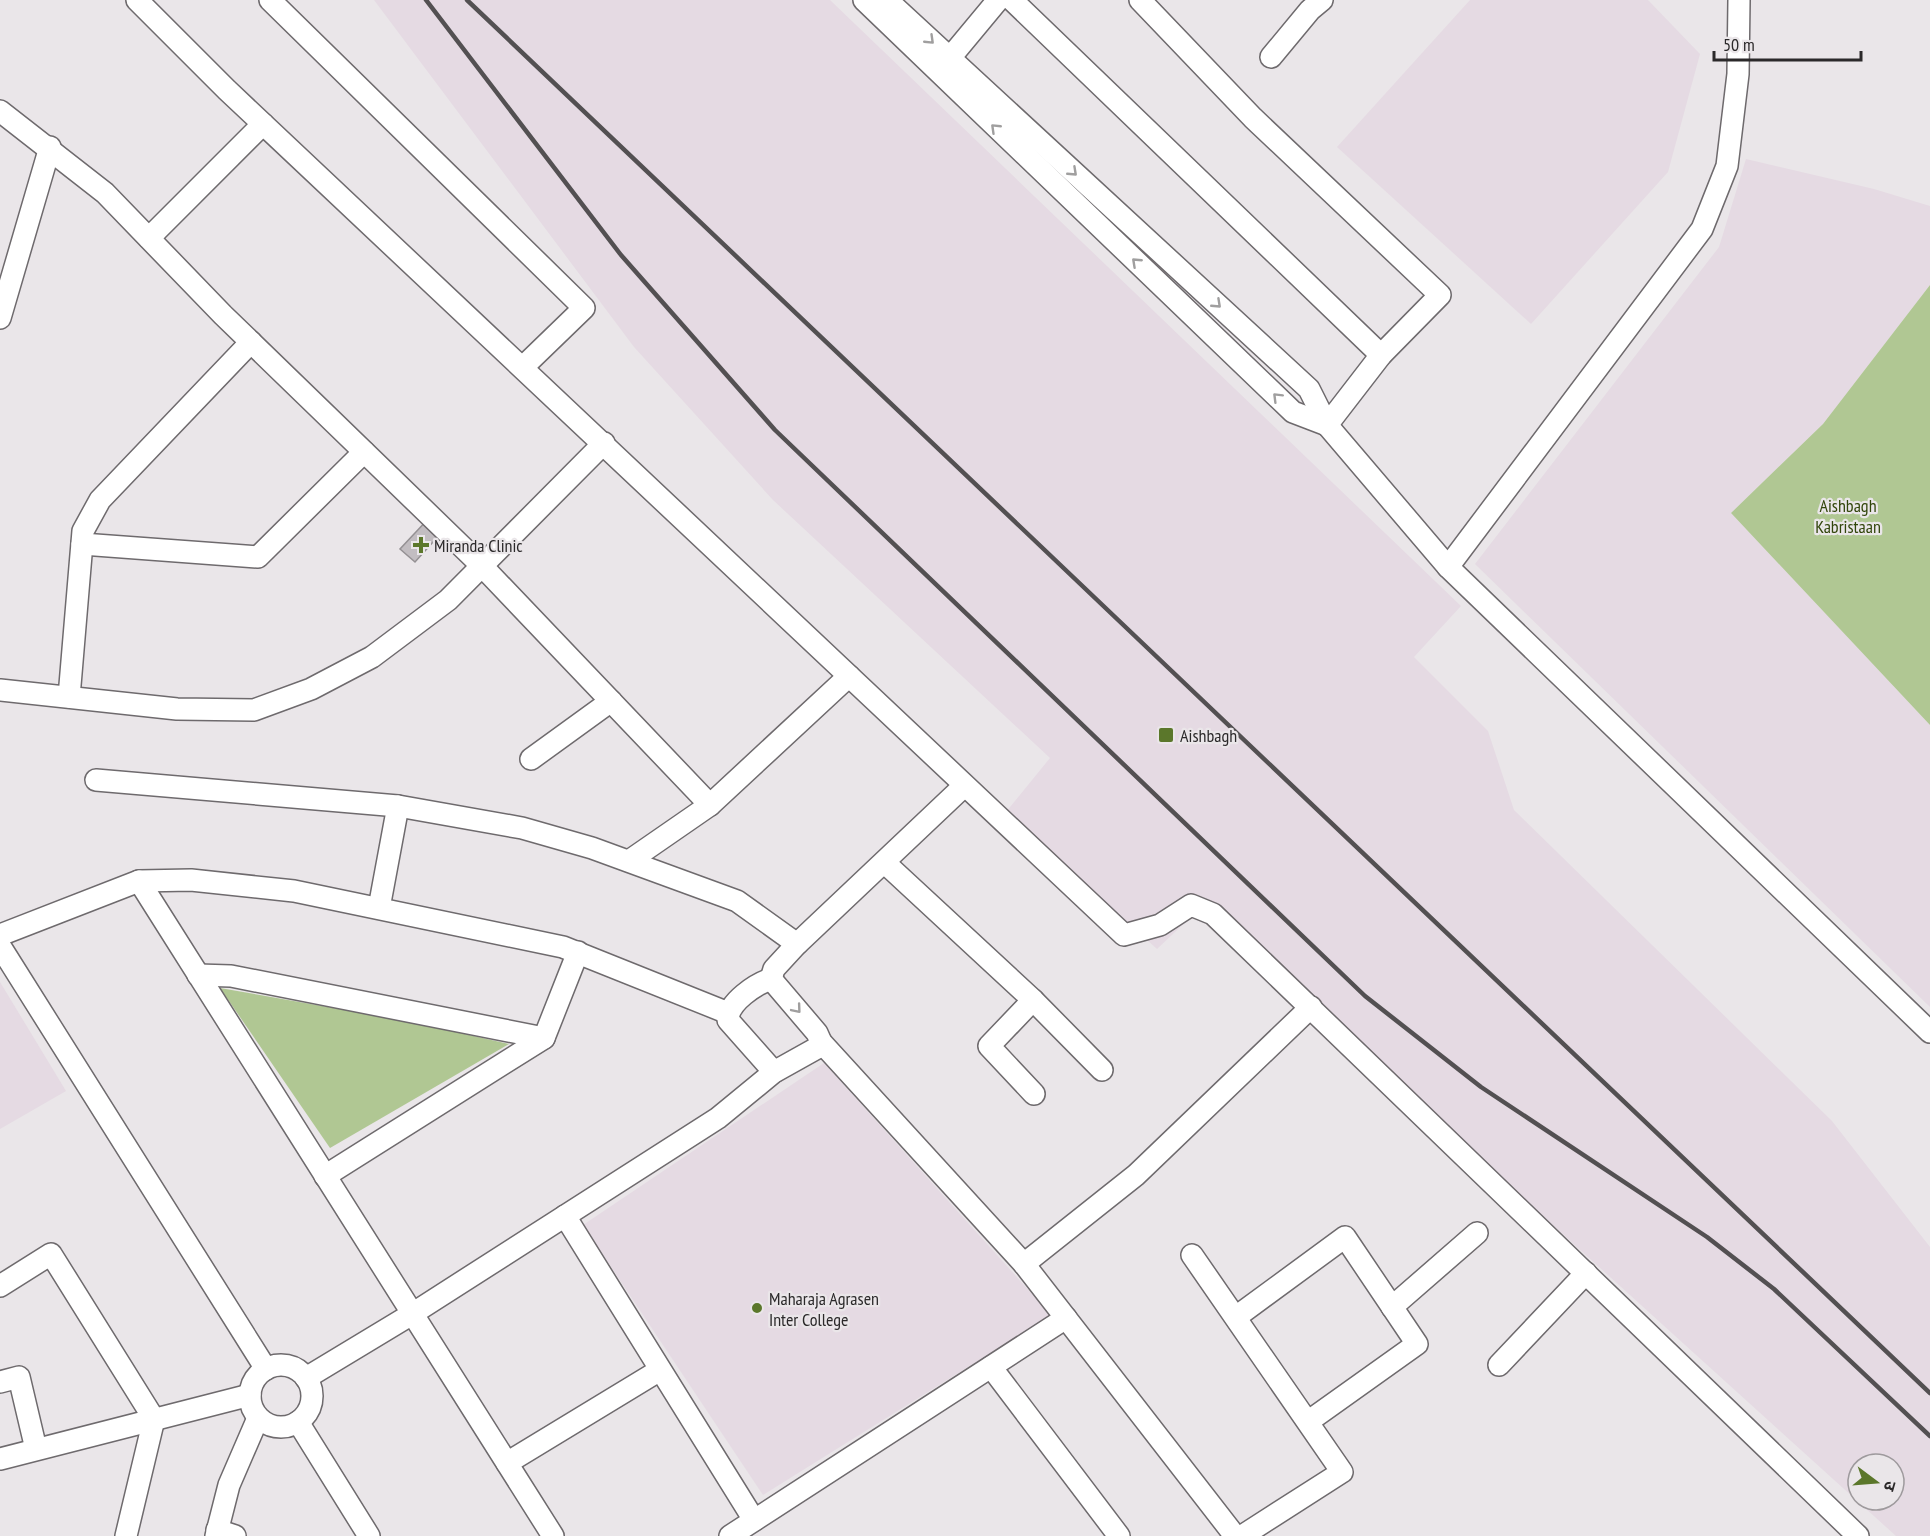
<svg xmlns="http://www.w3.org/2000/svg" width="1930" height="1536" font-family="'PT Sans Narrow','Noto Sans Devanagari',sans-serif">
<rect width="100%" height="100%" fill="#eae6e9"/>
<g fill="#e5dae3" fill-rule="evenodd">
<path d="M 374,0 L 830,0 L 1461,606 L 1414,657 L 1488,731 L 1514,810 L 1832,1121 L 1930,1247 L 1930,1536 L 1896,1536 L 1546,1219 L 1209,900 L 1157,949 L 1006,812 L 1050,758 L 773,500 L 634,347 ZM 1858,1464 L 1894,1464 L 1894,1500 L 1858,1500 Z"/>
<path d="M 1470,0 L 1648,0 L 1700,54 L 1668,172 L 1531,324 L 1337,147 Z"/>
<path d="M 1746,159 L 1874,189 L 1930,206 L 1930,285 L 1823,424 L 1731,513 L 1930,725 L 1930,1007 L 1475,564 L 1719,247 Z"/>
<path d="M 0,982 L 66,1091 L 0,1129 Z"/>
<path d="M 824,1063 L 1051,1315 L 763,1495 L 583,1225 Z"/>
</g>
<g fill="#b0c793">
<path d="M 1930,285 L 1930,725 L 1731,513 L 1823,424 Z"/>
<path d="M 220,988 L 407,1021 L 509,1044 L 330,1148 Z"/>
</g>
<path fill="#c2bdc1" stroke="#959194" stroke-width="1.5" d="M 429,518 L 443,531 L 415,562 L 400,549 Z"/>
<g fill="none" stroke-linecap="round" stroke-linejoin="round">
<g stroke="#6e6a6d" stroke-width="24">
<g id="minor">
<path d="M 137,0 L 227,90 L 1124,935 L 1160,925 L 1191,905 L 1213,914 L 1858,1536"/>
<path d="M 270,0 L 584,308 L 523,367"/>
<path d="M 864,0 L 1293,412 L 1327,425"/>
<path d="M 887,0 L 1309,389 L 1327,425 L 1448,567 L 1930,1032"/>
<path d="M 1012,0 L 1381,355"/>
<path d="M 1140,0 L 1253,118 L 1440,295 L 1381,355 L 1327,425"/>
<path d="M 1271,57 L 1310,10 L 1322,0"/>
<path d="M 949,59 L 998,0"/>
<path d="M 0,111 L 105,193 L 223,315 L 482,566 L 710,805"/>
<path d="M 149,238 L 263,124"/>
<path d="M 0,318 L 50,147"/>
<path d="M 82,544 L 258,557 L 364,452"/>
<path d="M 1448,567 L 1702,229 L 1727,166 L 1738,74 L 1739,0"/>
<path d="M 0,690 L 177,709 L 254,710 L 311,689 L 372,657 L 448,600 L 604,443"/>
<path d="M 69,697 L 83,531 L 100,500 L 251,342"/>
<path d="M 531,759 L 611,701"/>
<path d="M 96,780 L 398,806 L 522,828 L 592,848 L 737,901 L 797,944"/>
<path d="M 629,861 L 710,805 L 849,676"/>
<path d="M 885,863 L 1033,1000 L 1102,1070"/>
<path d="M 139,881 L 553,1536"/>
<path d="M 379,908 L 398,806"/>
<path d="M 0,935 L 139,881 L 191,880 L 294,891 L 563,947 L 728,1013"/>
<path d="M 0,946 L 266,1369"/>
<path d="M 198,975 L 231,976 L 544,1038"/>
<path d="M 771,979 L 817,1033 L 821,1042 L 1024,1264 L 1235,1536"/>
<path d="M 771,979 L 774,969 L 797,944 L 964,786"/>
<path d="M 771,979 C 756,984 728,1002 728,1020 L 774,1072"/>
<path d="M 1033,1000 L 989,1046 L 1034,1094"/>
<path d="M 325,1176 L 544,1038 L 578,952"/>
<path d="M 565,1216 L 754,1520"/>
<path d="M 1192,1255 L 1342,1472 L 1242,1536"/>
<path d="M 1024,1264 L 1136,1175 L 1311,1007"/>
<path d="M 0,1286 L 51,1254 L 154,1419 L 126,1536"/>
<path d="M 1392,1307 L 1477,1233"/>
<path d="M 1236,1317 L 1345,1237 L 1417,1344 L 1309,1421"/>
<circle cx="281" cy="1396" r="31"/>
<path d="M 1499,1365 L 1586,1273"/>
<path d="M 991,1367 L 1119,1536"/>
<path d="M 306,1378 L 412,1314 L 718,1118 L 774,1072 L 817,1048 L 821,1042"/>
<path d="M 0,1382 L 19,1377 L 36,1449"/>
<path d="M 298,1422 L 369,1536"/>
<path d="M 0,1459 L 250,1395"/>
<path d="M 507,1463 L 660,1370"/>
<path d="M 217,1530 L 235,1536"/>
<path d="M 216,1536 L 229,1485 L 258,1418"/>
<path d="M 730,1536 L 1066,1318"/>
</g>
</g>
<use href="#minor" stroke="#fff" stroke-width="21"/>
<g stroke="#535052" stroke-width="4.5">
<path d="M 426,0 L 621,255 L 775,430 L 1365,996 L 1481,1087 L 1707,1237 L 1774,1289 L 1930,1436"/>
<path d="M 467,0 L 1930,1393"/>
</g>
</g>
<defs><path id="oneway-chevron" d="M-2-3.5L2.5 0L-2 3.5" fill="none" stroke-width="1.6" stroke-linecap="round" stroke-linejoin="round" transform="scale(1.5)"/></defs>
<g stroke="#a09f9f">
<use href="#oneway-chevron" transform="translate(930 40) rotate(44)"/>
<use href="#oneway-chevron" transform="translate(995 128) rotate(-136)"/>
<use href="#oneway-chevron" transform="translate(1073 172) rotate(43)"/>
<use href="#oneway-chevron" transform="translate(1136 262) rotate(-137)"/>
<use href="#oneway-chevron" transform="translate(1217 304) rotate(43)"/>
<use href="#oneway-chevron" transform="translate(1277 397) rotate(-135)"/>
<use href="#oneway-chevron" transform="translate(797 1009) rotate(50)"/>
</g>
<g fill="#5b772b" stroke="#eae6e9" stroke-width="2">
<path d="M418 536h6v6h6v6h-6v6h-6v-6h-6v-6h6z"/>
<rect x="1158" y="727" width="16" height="16" rx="3"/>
<circle cx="757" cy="1308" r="6"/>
</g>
<g text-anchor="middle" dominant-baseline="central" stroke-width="4.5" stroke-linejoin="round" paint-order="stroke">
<g font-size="18" fill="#31450a" stroke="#eae6e9">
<text x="1848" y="505">Aishbagh<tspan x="1848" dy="21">Kabristaan</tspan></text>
</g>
<g font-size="18" fill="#2b292a" stroke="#eae6e9" text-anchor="start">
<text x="434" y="545">Miranda Clinic</text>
<text x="1180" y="735">Aishbagh</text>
<text x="769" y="1298">Maharaja Agrasen<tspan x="769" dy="21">Inter College</tspan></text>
</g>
</g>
<g transform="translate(1876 1482) rotate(106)"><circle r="28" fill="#eae6e9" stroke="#9e9a9d" stroke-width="1.5"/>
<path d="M0-4.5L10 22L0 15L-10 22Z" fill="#5b772b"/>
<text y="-9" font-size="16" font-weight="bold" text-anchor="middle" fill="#2b292a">उ</text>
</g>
<path d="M1714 51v9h147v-9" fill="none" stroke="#2b292a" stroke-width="3"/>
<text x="1723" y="51" font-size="18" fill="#2b292a" stroke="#eae6e9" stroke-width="4.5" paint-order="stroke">50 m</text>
</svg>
